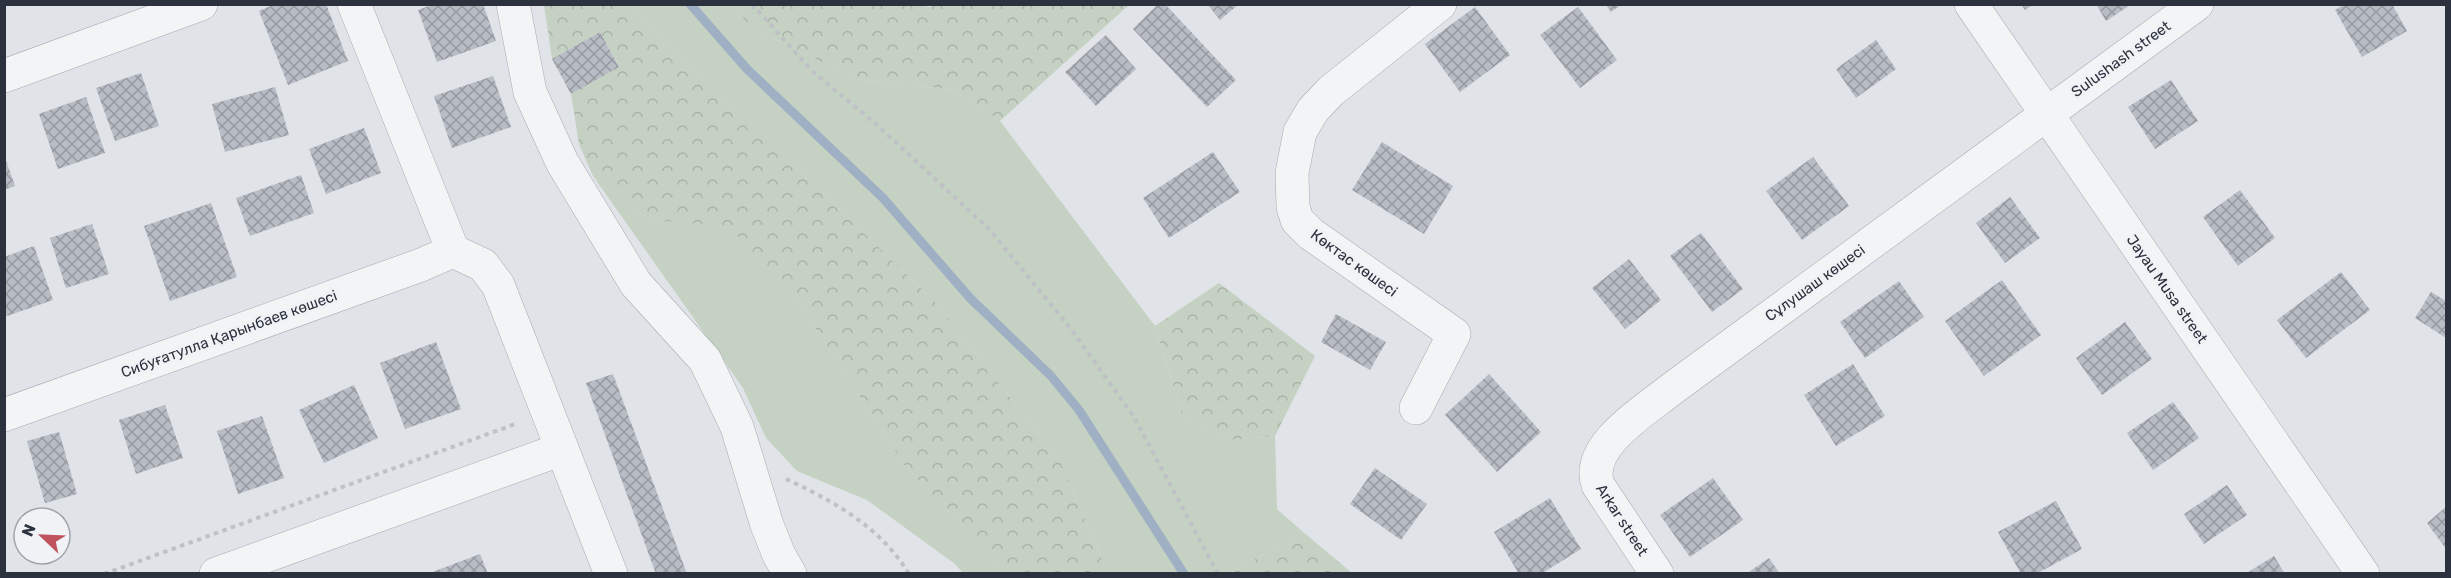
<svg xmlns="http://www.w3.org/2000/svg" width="2451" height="578" font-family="Rubik,sans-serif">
<defs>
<pattern id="forest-crowns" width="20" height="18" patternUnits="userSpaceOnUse" patternTransform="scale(1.5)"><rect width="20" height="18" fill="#c5d1c2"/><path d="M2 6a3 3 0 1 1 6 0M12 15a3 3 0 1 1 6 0" fill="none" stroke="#a9b4a8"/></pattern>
<pattern id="building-cross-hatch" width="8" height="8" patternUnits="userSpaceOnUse" patternTransform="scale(1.5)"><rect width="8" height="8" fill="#b8bcc4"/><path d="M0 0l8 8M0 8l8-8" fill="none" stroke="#9699a0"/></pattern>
</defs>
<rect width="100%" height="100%" fill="#e0e3e8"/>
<g fill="#c5d1c2">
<path d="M 629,5 L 733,5 L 749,26 L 856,79 L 955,90 L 1000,121 L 1155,326 L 1183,417 L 1229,440 L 1275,436 L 1277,509 L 1303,532 L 1234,571 L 1235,573 L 1102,573 L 1104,564 L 1060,461 L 936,303 Z"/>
<path d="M 593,176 L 633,212 L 662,221 L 728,225 L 791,291 L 905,466 L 1001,566 L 1014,573 L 963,573 L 955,564 L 867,500 L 797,471 L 766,438 L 743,388 Z"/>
</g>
<g fill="url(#forest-crowns)">
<path d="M 544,5 L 629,5 L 936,303 L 1060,461 L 1104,564 L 1102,573 L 1014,573 L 1001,566 L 905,466 L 791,291 L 728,226 L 662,221 L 633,212 L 593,176 L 579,144 L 571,94 L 619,66 L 600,32 L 552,59 Z"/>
<path d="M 917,5 L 929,7 L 943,4 L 1129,5 L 1000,121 L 955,90 L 856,79 L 749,26 L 733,5 Z"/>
<path d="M 1219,283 L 1315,356 L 1275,436 L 1229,440 L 1183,417 L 1155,326 Z"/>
<path d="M 1303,532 L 1352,573 L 1235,574 L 1234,571 Z"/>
</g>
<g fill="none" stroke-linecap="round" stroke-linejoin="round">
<path stroke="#9fb0c4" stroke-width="9" d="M 690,4 L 747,69 L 883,198 L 970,298 L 1051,376 L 1079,410 L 1184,574"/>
</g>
<g fill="url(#building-cross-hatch)">
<path d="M 275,4 L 326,4 L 348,61 L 288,85 L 259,11 Z"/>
<path d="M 434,4 L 483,4 L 496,41 L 437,62 L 418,10 Z"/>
<path d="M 1158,4 L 1165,4 L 1236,80 L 1207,107 L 1133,29 Z"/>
<path d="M 1207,4 L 1239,4 L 1220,20 Z"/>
<path d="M 2021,4 L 2034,4 L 2025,10 Z"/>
<path d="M 2096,4 L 2132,4 L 2106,21 Z"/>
<path d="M 2345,4 L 2392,4 L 2407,31 L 2362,57 L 2335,10 Z"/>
<path d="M 1606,5 L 1621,5 L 1611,12 Z"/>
<path d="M 1475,7 L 1510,55 L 1460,92 L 1425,44 Z"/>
<path d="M 1578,7 L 1617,60 L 1580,88 L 1540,35 Z"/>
<path d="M 600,32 L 619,67 L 571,94 L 552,59 Z"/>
<path d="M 1106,35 L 1136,69 L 1096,106 L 1065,72 Z"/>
<path d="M 1876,40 L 1896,69 L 1856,98 L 1836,69 Z"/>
<path d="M 141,73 L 159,126 L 115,141 L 96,88 Z"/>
<path d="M 493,76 L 511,127 L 452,148 L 434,96 Z"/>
<path d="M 2171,80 L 2198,121 L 2155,149 L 2128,107 Z"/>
<path d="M 275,87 L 289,135 L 225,152 L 212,104 Z"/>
<path d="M 86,97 L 105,153 L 58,169 L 39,114 Z"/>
<path d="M 364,128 L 381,173 L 326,194 L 309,149 Z"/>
<path d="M 1382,142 L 1453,186 L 1424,234 L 1352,190 Z"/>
<path d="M 1213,152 L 1240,192 L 1169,238 L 1143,198 Z"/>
<path d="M 4,155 L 15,186 L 4,190 Z"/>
<path d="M 1813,157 L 1849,206 L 1802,240 L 1766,191 Z"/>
<path d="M 301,175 L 314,213 L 250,236 L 236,198 Z"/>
<path d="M 2240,190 L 2275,238 L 2238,266 L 2203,217 Z"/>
<path d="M 2010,197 L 2040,238 L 2005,263 L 1976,223 Z"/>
<path d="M 211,203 L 237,277 L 170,301 L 144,226 Z"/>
<path d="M 92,224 L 109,274 L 66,288 L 50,238 Z"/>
<path d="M 1701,233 L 1743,289 L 1712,312 L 1670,256 Z"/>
<path d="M 34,246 L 53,300 L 4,317 L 4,257 Z"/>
<path d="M 1629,259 L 1661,300 L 1625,329 L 1592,288 Z"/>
<path d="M 2341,272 L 2370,310 L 2306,358 L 2277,320 Z"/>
<path d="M 2002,280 L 2041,335 L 1984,376 L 1945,321 Z"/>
<path d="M 1899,281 L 1924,317 L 1865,358 L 1840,322 Z"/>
<path d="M 2431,292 L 2446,301 L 2446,338 L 2415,318 Z"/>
<path d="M 1336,314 L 1386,342 L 1370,370 L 1321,342 Z"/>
<path d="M 2125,322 L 2152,359 L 2102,395 L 2076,358 Z"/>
<path d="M 436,342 L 461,409 L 405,429 L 380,363 Z"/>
<path d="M 1853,364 L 1885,416 L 1836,446 L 1804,395 Z"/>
<path d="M 613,374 L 687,574 L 656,574 L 586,383 Z"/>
<path d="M 1489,374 L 1541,432 L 1497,472 L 1445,415 Z"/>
<path d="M 354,385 L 378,438 L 324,463 L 299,410 Z"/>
<path d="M 2173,402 L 2199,438 L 2153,470 L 2127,433 Z"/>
<path d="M 165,405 L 183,458 L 136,474 L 119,420 Z"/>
<path d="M 262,416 L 284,478 L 238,494 L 217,431 Z"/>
<path d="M 59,432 L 77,494 L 45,503 L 27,441 Z"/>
<path d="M 1375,468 L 1427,504 L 1401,540 L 1350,504 Z"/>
<path d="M 1713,478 L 1743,520 L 1690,557 L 1660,515 Z"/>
<path d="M 2227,485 L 2247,515 L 2204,544 L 2184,514 Z"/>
<path d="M 1550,498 L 1581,549 L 1541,574 L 1519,574 L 1494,532 Z"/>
<path d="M 2056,501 L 2082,549 L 2036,574 L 2021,574 L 1998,532 Z"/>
<path d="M 2446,507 L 2446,549 L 2427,523 Z"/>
<path d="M 480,554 L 488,574 L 430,574 L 430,573 Z"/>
<path d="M 2274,556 L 2285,574 L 2245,574 Z"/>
<path d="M 1769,558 L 1780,574 L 1746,574 Z"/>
</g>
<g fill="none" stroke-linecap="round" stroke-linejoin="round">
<g stroke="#a6aab1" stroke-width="34">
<g id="minor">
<path d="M 354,4 L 453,251 L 483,265 L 498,285 L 611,574"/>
<path d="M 513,4 L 530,92 L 562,162 L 636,284 L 705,360 L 737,427 L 767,525 L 779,555 L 790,574"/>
<path d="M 1971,4 L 2363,574"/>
<path d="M 4,76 L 201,4"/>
<path d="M 1416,408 L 1454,334 L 1311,234 L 1297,220 L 1293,207 L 1292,173 L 1300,132 L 1313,110 L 1331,91 L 1440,4"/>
<path d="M 4,415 L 421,265 L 453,251"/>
<path d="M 216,574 L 562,449"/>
<path d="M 1657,574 L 1598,485 C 1584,446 1646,410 1673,388 L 2197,4"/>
</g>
</g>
<g stroke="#bfc1c6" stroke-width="4" stroke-dasharray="4.5 4.5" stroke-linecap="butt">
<path d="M 752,4 L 813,72 L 876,124 L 990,230 L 1071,329 L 1134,417 L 1218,574"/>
<path d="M 786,479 C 833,501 881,527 909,574"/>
<path d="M 104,574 L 518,423"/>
</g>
<use href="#minor" stroke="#f3f4f6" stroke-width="33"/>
</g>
<g text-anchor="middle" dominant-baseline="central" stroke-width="6" stroke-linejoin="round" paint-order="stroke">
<g font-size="15" fill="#2b313d" stroke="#f0f2f5">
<text transform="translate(2121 59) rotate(-36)">Sulushash street</text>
<text transform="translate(1354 263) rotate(36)">Көктас көшесі</text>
<text transform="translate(1815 283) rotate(-36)">Сұлушаш көшесі</text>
<text transform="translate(2167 289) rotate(55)">Jayau Musa street</text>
<text transform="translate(229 334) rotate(-20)">Сибуғатулла Қарынбаев көшесі</text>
<text transform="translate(1622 520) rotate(57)">Arkar street</text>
</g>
</g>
<rect width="2451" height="578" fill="none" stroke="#2b313d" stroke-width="12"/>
<g transform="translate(42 536) rotate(293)"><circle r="28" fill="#f0f2f5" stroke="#a1a5ab" stroke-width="1.5"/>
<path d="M0-4.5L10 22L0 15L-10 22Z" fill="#c0525e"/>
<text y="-9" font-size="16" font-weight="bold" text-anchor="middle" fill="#2b313d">N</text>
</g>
</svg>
